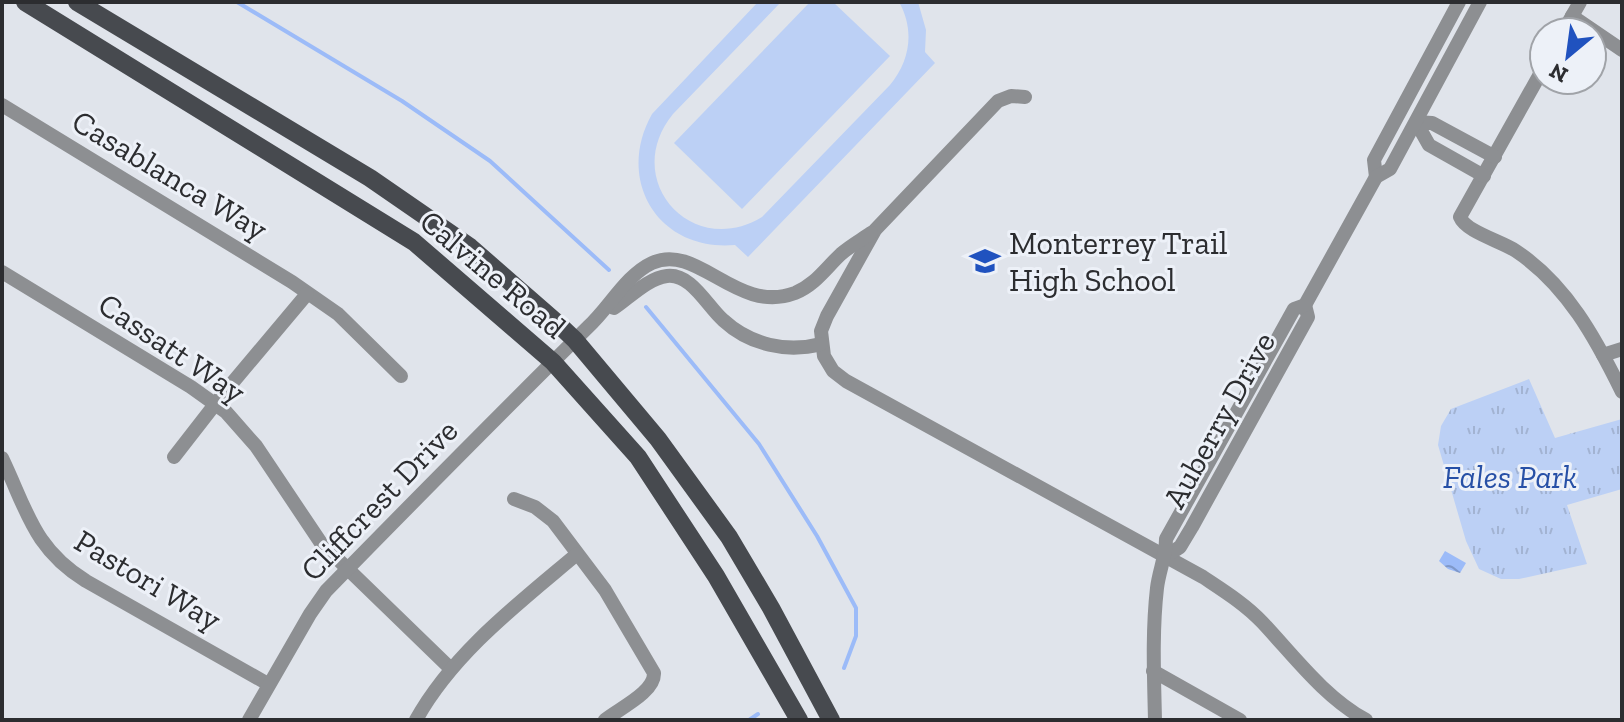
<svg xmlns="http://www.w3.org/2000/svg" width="1624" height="722" font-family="'Zilla Slab',serif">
<defs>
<pattern id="park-tufts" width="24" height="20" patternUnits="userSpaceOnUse" patternTransform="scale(2)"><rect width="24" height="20" fill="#bcd0f5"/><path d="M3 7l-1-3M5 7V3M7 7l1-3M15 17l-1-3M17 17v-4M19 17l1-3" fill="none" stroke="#a2b3d2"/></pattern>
<pattern id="water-waves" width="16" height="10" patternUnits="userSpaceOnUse" patternTransform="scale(2)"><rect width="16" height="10" fill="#9cbbf8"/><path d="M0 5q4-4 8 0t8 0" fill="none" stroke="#7f98c9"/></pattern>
</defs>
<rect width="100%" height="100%" fill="#e0e4eb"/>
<path fill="url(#park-tufts)" d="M 1529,379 L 1555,438 L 1622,419 L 1622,489 L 1567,505 L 1587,564 L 1519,579 L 1501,579 L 1479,569 L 1466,541 L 1438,445 L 1441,426 L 1451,409 Z"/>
<g fill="#bcd0f5">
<path d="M 758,2 L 781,2 L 673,114 C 620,179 691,260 762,217 L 890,85 C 910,61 915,30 899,2 L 918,2 L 926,30 L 925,52 L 935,63 L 748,257 L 735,245 C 658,252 615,180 652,114 Z"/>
<path d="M 810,2 L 833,2 L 890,56 L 742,209 L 674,143 Z"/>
</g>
<path fill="url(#water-waves)" d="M 1445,551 L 1466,563 L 1460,573 L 1448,569 L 1439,561 Z"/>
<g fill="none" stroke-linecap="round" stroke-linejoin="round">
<g stroke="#9cbbf8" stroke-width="4">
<path d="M 237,2 L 402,101 L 490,161 L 609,270"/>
<path d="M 646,307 L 759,444 L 817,536 L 856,608 L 856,636 L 844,668"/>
<path d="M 749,720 L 758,714"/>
</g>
<g stroke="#8d8f92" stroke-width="14">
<path d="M 1572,16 L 1622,50"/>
<path d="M 1563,32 L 1580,2"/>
<path d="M 1544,67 L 1460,217 C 1466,232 1501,241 1516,251 C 1567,285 1596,339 1622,392"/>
<path d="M 1025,97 L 1011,96 L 998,101 L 875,230 L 827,316 L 821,331 L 824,356 L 833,371 L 846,381 L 1203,577 C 1224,591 1245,604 1262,622 C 1294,656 1324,697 1366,720"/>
<path d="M 2,105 L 292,282 L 338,314 L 401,376"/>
<path d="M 1484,176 L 1429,145 L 1416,122 L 1432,123 L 1495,157"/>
<path d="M 1376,177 L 1374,160 L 1459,2"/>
<path d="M 2,272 L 191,387 L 226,412 L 256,446 L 321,543 L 451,669"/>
<path d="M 614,308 C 629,298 648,278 667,276 C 691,273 707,306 723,320 C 750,345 787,353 821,344"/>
<path d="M 1603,355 L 1622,349"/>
<path d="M 174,457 L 223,394 L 307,294"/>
<path d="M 2,458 C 27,510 33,548 86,581 L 268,684"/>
<path d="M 514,499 L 535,507 L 553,521 L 605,590 L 654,673 C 655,692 620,708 605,720"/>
<path d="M 1166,556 L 1180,547 L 1192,527 L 1308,317 L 1305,305"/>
<path d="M 1153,671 L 1240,720"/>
<path d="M 249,720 L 310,614 L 326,591 C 413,502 500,414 588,327 C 609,308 626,275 652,263 C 698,242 736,315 795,293 C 815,285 826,268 841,254 C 850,246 861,240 871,233"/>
<path d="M 416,720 C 453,653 519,603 577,554"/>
<path d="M 1155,720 C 1154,676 1152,632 1157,588 C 1159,571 1166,556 1166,539 L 1294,309 L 1305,305 L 1376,177 L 1390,169 L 1480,2"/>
</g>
<g stroke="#474a4f" stroke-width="18">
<path d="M 25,2 L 414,242 L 553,362 L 638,457 L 716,576 L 799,720"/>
<path d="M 77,2 L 370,178 L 470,247 L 556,322 L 575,340 L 658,439 L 729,537 L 771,608 L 831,720"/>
</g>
</g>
<defs>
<g id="school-bare" transform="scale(2.4)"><path d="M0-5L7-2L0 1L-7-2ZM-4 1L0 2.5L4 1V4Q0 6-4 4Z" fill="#2052bf" stroke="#edf1f8" stroke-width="2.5" paint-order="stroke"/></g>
</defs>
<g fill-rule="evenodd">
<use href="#school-bare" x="985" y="261"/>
</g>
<g text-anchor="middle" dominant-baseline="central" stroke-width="6" stroke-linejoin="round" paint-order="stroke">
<g font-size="32" fill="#2c2d30" stroke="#edf1f8">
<text transform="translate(170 175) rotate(31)">Casablanca Way</text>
<text transform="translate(493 274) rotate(40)">Calvine Road</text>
<text transform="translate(172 348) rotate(34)">Cassatt Way</text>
<text transform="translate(1219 420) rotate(-61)">Auberry Drive</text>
<text transform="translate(379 500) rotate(-46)">Cliffcrest Drive</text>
<text transform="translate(148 580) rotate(31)">Pastori Way</text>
</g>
<g font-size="32" fill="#2c2d30" stroke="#edf1f8" text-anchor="start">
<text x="1009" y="243">Monterrey Trail<tspan x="1009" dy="37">High School</tspan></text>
</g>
<g font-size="32" font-style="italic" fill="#2750a6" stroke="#edf1f8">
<text x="1510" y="477">Fales Park</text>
</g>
</g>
<rect width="1624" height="722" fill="none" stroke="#2c2d30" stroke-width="8"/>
<g transform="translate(1568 56) rotate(209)"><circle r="38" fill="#edf1f8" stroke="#a0a3a8" stroke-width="2"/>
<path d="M0-6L14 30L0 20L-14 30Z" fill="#2052bf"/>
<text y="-12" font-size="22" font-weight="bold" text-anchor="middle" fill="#2c2d30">N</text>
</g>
</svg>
